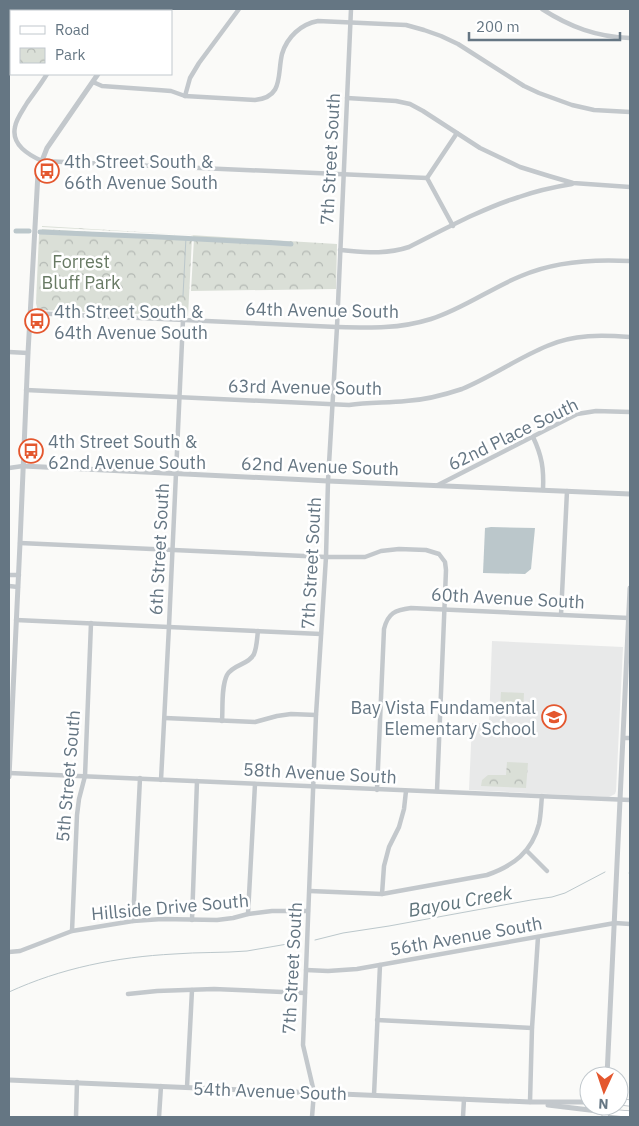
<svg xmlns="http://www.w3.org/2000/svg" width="639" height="1126" font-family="'IBM Plex Sans',sans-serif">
<defs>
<pattern id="park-crowns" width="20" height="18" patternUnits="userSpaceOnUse" patternTransform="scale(1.25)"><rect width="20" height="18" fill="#dadfd7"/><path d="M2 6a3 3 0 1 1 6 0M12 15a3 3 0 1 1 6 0" fill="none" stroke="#b4b9b4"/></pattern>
</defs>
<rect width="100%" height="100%" fill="#fafaf8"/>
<path fill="#e8e9e9" d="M 492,641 L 623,647 L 616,791 L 615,794 L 609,797 L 469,790 L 472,723 L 489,723 Z"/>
<g fill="url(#park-crowns)">
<path d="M 42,226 L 337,244 L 336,289 L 191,291 L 194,238 L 192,235 L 42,227 Z"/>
<path d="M 42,229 L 192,238 L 188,316 L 41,310 L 37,308 L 36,303 L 39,234 Z"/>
<path d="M 507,762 L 528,763 L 526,788 L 481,786 L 482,780 L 488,775 L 506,775 Z"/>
</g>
<path fill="#dadfd7" d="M 501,692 L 524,693 L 523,712 L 500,710 Z"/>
<g fill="#bbc7cb">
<path d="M 9,9 L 45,9 L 43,11 L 11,11 L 11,60 L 9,64 Z"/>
<path d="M 491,527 L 535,528 L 531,569 L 525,574 L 483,573 L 485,528 Z"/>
</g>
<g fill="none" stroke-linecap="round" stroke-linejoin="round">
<g stroke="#bbc7cb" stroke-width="1">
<path d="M 183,296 L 186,237"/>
<path d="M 629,873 L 630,873"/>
<path d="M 315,940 L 343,933 L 389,926 L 531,900 L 552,897 L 565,893 L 605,872"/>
<path d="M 9,992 C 61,968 117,957 174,954 C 199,952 223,953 247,951 C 264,948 282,945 299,942"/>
</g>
<g stroke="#bbc7cb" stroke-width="5">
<path d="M 16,231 L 29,231"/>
<path d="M 40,232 C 123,235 207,239 291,244"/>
</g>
<g stroke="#b3babf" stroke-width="7">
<g id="secondary">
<path d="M 619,1102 L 630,1103"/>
<path d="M 606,1112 L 630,1114"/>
<path d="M 605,1117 L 606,1106"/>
</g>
</g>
<g stroke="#c3c8cc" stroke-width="4.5">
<path d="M 542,9 C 570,27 597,37 630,38"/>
<path d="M 90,11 L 92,9"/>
<path d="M 47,74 C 41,84 34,93 27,103 C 23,110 16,119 15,127 C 11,145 29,155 42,161 L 427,178"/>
<path d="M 93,82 L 102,86 L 158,90 L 171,91 L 185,96 L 255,100 C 284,97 277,75 282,54 C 287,37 301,24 318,21 L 406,25 L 424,30 L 441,36 L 458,44 L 524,86 L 539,93 L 572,105 L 594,110 L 630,112"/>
<path d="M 185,96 L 190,78 L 199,63 L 239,9"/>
<path d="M 347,98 L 396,101 L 410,104 L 423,111 L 480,148 L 520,167 L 549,176 L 573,183 L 630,187"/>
<path d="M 453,226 L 427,178 L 457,133"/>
<path d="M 340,250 C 365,252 385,255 409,247 C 445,229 481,209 519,197 C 536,191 554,187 572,184"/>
<path d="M 30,313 L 337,327 C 370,328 399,329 431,319 C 463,309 491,288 521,276 C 555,261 594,259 630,261"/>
<path d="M 9,352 L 28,353"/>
<path d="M 26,390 L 349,405 C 368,402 387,403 406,401 C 425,400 444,395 462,389 C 491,377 518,358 547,346 C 574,334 602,335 630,337"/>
<path d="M 533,437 C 542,456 544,469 543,490"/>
<path d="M 9,468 L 23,466"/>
<path d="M 438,485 L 577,414 L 596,411 L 630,412"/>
<path d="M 20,543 L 326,557 L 365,557 L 381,551 L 399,549 L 426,550 L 439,554 L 445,562 L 446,570 L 437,791"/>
<path d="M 9,575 L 19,575"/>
<path d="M 9,586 L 18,587"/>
<path d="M 561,615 L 567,491"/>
<path d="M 16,620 L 321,634"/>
<path d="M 165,718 L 255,722 L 277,716 L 291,714 L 316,715"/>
<path d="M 222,721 C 223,708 221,687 227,675 C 233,664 249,665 254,654 C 257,647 257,638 258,631"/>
<path d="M 624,738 L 630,738"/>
<path d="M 9,773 L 630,800"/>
<path d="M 161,780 L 169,626 L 183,320"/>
<path d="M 377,790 L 384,629 C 388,613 395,610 411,608 L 629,618"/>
<path d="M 527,851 L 547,871"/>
<path d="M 310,891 L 382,894 L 487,875 C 513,866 532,852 539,824 C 541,815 541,805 542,796"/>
<path d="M 382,894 L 384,866 L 389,847 L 399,827 L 404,809 L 406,791"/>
<path d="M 248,914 L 255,784"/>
<path d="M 192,920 L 197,781"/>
<path d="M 133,921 L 140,778"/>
<path d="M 72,931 L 77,815 L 79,799 L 85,776 L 91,623"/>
<path d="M 9,952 L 20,951 L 72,931 L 133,921 L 162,919 L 217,920 L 233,918 L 248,914 L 272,911 L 308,911"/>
<path d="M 306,970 L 328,971 L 357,969 L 615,923 L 630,924"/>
<path d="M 128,994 L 157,991 L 214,989 L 305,993"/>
<path d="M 377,1020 L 532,1028"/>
<path d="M 187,1087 L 192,990"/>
<path d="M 374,1095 L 380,965"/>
<path d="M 530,1102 L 532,1028 L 538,937"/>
<path d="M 76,1117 L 77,1082"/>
<path d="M 159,1117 L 161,1086"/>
<path d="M 312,1117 L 314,1092 L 303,1045 L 306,970 L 316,715 L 326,557 L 328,481 L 337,327 L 351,9"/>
<path d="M 463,1117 L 464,1099"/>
</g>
<g stroke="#c3c8cc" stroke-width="5">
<path d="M 159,11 L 162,9"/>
<path d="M 23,466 L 328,481 L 630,494"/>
<path d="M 9,777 L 20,543 L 28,353 L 38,173 L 40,166 L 47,148 L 98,74"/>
<path d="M 607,1076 L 630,588"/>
<path d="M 9,1080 L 530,1102 L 589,1102"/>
<path d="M 548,1105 L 606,1112"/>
</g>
<use href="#secondary" stroke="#fff" stroke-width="5.5"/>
</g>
<defs>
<g id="bus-ring" transform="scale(1.25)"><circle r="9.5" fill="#fff" stroke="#e4572e" stroke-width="1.5"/><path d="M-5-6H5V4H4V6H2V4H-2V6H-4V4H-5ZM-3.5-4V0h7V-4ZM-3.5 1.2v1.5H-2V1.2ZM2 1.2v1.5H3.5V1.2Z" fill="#e4572e"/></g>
<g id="school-ring" transform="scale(1.25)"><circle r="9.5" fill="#fff" stroke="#e4572e" stroke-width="1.5"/><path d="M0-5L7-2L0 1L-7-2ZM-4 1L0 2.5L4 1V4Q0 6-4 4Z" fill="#e4572e"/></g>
</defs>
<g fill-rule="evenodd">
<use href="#bus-ring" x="47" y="171"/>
<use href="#bus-ring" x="37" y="321"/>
<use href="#bus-ring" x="31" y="451"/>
<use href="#school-ring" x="554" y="717"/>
</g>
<g text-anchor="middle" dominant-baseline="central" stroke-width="5" stroke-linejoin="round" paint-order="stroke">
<g font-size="18" fill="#657683" stroke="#fff">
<text transform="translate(330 159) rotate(-87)">7th Street South</text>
<text transform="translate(322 310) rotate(1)">64th Avenue South</text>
<text transform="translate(305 387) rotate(1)">63rd Avenue South</text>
<text transform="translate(513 434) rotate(-26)">62nd Place South</text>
<text transform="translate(320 466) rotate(2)">62nd Avenue South</text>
<text transform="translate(159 549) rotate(-87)">6th Street South</text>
<text transform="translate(311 563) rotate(-87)">7th Street South</text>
<text transform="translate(508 598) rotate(3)">60th Avenue South</text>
<text transform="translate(320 773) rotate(3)">58th Avenue South</text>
<text transform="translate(68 776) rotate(-85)">5th Street South</text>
<text transform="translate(170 907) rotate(-5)">Hillside Drive South</text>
<text transform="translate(466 936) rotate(-10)">56th Avenue South</text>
<text transform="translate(292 968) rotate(-87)">7th Street South</text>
<text transform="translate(270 1091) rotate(2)">54th Avenue South</text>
</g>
<g font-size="18" fill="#657683" stroke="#fff" text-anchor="start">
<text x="64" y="161">4th Street South &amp;<tspan x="64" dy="21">66th Avenue South</tspan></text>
<text x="54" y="311">4th Street South &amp;<tspan x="54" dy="21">64th Avenue South</tspan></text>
<text x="48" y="441">4th Street South &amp;<tspan x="48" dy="21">62nd Avenue South</tspan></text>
<text x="536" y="707" text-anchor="end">Bay Vista Fundamental<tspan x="536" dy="21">Elementary School</tspan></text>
</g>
<g font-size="18" fill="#687a64" stroke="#fff">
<text x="81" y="261">Forrest<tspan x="81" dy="21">Bluff Park</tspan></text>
</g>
<g font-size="19" font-style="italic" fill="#60757c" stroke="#fff">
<text transform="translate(460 901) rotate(-10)">Bayou Creek</text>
</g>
</g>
<rect width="639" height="1126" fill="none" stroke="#657683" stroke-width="20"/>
<rect x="10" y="10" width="162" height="65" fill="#ffffff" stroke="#c1c8cd"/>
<rect x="20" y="26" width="25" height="8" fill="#ffffff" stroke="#c1c8cd"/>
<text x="55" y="35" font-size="15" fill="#657683">Road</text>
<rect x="20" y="48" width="25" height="15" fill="url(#park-crowns)" stroke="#c1c8cd"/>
<text x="55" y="60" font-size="15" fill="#657683">Park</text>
<g transform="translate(604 1091) rotate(183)"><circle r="24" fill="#ffffff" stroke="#c1c8cd"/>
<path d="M0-4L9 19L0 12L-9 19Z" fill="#e4572e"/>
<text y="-8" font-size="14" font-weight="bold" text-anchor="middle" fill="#657683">N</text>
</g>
<path d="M469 32v8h151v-8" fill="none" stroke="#657683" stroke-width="2.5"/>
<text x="476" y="32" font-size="15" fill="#657683" stroke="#ffffff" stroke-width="4" paint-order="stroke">200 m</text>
</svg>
